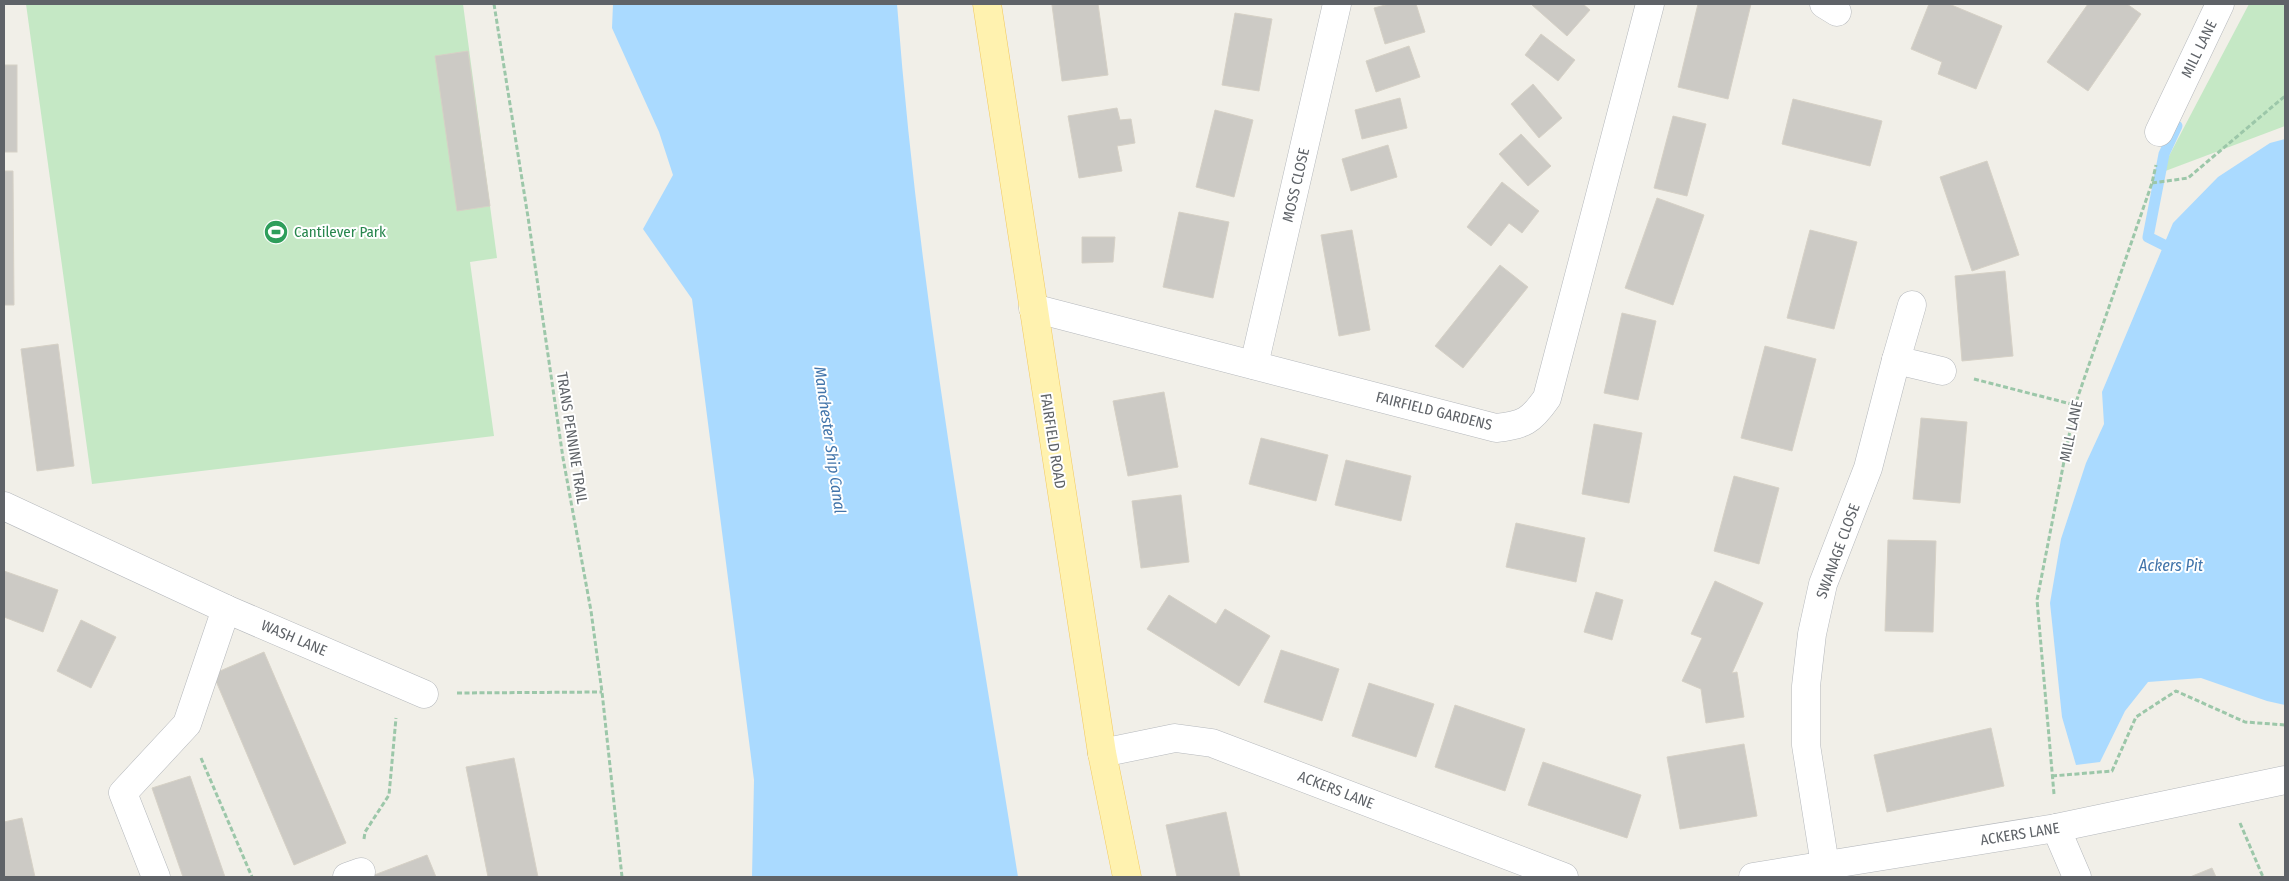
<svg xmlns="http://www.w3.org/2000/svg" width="2289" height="881" font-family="'Fira Sans Condensed',sans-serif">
<rect width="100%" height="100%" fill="#f1efe8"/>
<g fill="#c5e8c5">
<path d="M 26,4 L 463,4 L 497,258 L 470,262 L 494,436 L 92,484 Z"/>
<path d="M 2249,4 L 2285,4 L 2285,126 L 2160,173 Z"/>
</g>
<g fill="#aadaff">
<path d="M 613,4 L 897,4 C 919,297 972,587 1018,877 L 752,877 L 754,780 L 692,299 L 643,229 L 673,175 L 659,132 L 612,28 Z"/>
<path d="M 2285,139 L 2285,705 L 2267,701 L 2201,678 L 2148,682 L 2125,711 L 2100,762 L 2076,765 L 2062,717 L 2050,603 L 2061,539 L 2086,463 L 2104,424 L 2102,392 L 2173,223 L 2218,177 L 2270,143 Z"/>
</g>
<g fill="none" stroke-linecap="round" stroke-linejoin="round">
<path stroke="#aadaff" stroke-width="11" d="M 2164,245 L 2148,237 L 2164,154 L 2177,126"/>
</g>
<g fill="#cccac5" stroke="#d6d1c6">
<path d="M 1062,4 L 1098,4 L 1108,75 L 1062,81 L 1052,5 Z"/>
<path d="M 1389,4 L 1416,4 L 1425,32 L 1385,44 L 1374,8 Z"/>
<path d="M 1533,4 L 1583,4 L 1590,10 L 1567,36 L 1532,5 Z"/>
<path d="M 1698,4 L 1751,4 L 1728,99 L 1678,87 Z"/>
<path d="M 1929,4 L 1949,4 L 2002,26 L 1976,89 L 1938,74 L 1942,62 L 1911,49 Z"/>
<path d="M 2088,4 L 2127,4 L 2141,14 L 2088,91 L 2047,62 Z"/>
<path d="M 1235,13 L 1272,19 L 1259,91 L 1222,85 Z"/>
<path d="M 1541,34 L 1575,60 L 1558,81 L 1525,55 Z"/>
<path d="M 1409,46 L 1420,77 L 1376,92 L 1366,61 Z"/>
<path d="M 468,51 L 490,206 L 457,211 L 435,56 Z"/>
<rect x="4" y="65" width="13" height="87"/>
<path d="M 1533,84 L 1562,118 L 1539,138 L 1511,104 Z"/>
<path d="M 1400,98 L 1407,128 L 1362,139 L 1355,110 Z"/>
<path d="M 1793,99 L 1882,121 L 1870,166 L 1782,144 Z"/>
<path d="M 1117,108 L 1120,120 L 1131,119 L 1135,143 L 1117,146 L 1122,171 L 1079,178 L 1068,116 Z"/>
<path d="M 1215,110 L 1253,120 L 1234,197 L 1196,187 Z"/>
<path d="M 1673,116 L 1706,124 L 1687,196 L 1654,188 Z"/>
<path d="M 1521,134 L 1551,166 L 1528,186 L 1499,154 Z"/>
<path d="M 1388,145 L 1397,177 L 1351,191 L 1342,159 Z"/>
<path d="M 1987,161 L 2019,255 L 1972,271 L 1940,177 Z"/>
<path d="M 4,171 L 13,171 L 14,305 L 4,305 Z"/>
<path d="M 1502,182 L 1539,211 L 1522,233 L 1509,223 L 1491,246 L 1467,227 Z"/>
<path d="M 1657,198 L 1704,215 L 1673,305 L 1625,288 Z"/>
<path d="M 1179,212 L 1229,222 L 1213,298 L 1163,287 Z"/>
<path d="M 1352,230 L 1370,330 L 1339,336 L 1321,235 Z"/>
<path d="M 1810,230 L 1857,242 L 1834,329 L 1787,318 Z"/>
<path d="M 1082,237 L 1115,237 L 1113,262 L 1082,263 Z"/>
<path d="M 1500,265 L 1528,287 L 1463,368 L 1435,346 Z"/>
<path d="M 2005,271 L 2013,356 L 1962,361 L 1955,276 Z"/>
<path d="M 1622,313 L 1656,321 L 1638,400 L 1604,393 Z"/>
<path d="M 58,344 L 74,466 L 37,471 L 21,349 Z"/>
<path d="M 1765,346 L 1816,359 L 1792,451 L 1741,438 Z"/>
<path d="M 1164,392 L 1178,467 L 1128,476 L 1113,401 Z"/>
<path d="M 1921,418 L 1967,422 L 1960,503 L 1913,499 Z"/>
<path d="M 1594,424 L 1642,433 L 1629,503 L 1582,494 Z"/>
<path d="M 1261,438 L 1328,455 L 1316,501 L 1249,484 Z"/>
<path d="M 1346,460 L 1411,476 L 1401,521 L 1335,505 Z"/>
<path d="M 1734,476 L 1779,488 L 1759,564 L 1714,551 Z"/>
<path d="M 1181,495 L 1189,562 L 1141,568 L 1132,501 Z"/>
<path d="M 1516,523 L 1585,538 L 1576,582 L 1506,567 Z"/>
<path d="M 1888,540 L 1936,541 L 1933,632 L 1885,631 Z"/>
<path d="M 4,571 L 58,590 L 43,632 L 4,617 Z"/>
<path d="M 1715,581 L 1763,603 L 1732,673 L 1737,672 L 1744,717 L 1706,723 L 1701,689 L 1682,681 L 1702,638 L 1691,634 Z"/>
<path d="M 1596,592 L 1623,600 L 1612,640 L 1584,632 Z"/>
<path d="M 1169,595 L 1216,624 L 1225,609 L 1270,636 L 1239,686 L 1147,629 Z"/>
<path d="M 81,620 L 116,637 L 91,688 L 57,671 Z"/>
<path d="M 1281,650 L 1339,669 L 1322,721 L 1264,702 Z"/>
<path d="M 264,652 L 346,843 L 294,865 L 213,674 Z"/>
<path d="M 1369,683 L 1434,704 L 1416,757 L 1352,736 Z"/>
<path d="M 1455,705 L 1525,729 L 1505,791 L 1435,767 Z"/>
<path d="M 1991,728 L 2004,786 L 1887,812 L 1874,755 Z"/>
<path d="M 1744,744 L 1757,816 L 1680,829 L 1667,757 Z"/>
<path d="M 514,758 L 538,877 L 488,877 L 466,767 Z"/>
<path d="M 1543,762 L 1641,795 L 1627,838 L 1528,805 Z"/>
<path d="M 190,776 L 225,877 L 183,877 L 152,788 Z"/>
<path d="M 1226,812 L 1240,877 L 1177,877 L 1166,825 Z"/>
<path d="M 22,818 L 35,877 L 4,877 L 4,822 Z"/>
<path d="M 427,855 L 436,877 L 369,877 Z"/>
<path d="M 2212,868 L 2216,877 L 2190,877 Z"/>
</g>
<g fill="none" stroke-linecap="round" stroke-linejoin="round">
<g stroke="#b5b8bc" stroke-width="29">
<g id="minor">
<path d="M 1824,4 L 1837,12"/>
<path d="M 2159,132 L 2220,4"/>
<path d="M 1912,305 L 1896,360 L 1942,371"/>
<path d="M 1033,308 L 1496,428 C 1524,425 1531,421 1547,398 L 1650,4"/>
<path d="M 1254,365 L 1337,4"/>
<path d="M 4,506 L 226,609 L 424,694"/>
<path d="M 1102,753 L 1175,738 L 1212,743 L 1564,877"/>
<path d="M 2056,828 L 2077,877"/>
<path d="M 1825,865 L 1806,745 L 1806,686 L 1812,634 L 1823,584 L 1868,468 L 1896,360"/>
<path d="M 156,877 L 123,793 L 187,724 L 226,609"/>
<path d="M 347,877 L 361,872"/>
<path d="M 1753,877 L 2056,828 L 2285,780"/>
</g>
</g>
<g stroke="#f2c960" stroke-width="29">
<path id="major" d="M 987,4 L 1102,753 L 1127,877"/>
</g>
<g stroke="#9cc7a9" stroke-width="3" stroke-dasharray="5 2.5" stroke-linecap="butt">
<path d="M 494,4 L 528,217 L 563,458 L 591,611 L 602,692 L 622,877"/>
<path d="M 2152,183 L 2188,178 L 2285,96"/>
<path d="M 1974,379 L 2075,405"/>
<path d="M 457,693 L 602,692"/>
<path d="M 201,758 L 252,877"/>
<path d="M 2052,776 L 2112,771 L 2136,717 L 2176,691 L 2245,722 L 2285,725"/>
<path d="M 2054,794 L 2037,600 L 2075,405 L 2152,183 L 2156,165"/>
<path d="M 2240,823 L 2263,877"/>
<path d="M 364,839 L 365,832 L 389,795 L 396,718"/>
</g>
<use href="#minor" stroke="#fff" stroke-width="28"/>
<use href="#major" stroke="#fff2af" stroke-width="28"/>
</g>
<defs>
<g id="stadium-disc" transform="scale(1.25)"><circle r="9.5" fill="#2e9e5b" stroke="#fff"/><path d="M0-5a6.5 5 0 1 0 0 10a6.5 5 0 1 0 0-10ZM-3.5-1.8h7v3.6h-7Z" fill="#fff"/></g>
</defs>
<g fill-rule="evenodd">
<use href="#stadium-disc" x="276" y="232"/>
</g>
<g text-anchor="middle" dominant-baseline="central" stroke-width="4" stroke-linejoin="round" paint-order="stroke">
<g font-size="15" fill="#5f6368" stroke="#fff">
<text transform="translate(2199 49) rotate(-64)">MILL LANE</text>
<text transform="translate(1296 185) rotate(-77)">MOSS CLOSE</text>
<text transform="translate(1434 411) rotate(14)">FAIRFIELD GARDENS</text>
<text transform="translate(2071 431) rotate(-78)">MILL LANE</text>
<text transform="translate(572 438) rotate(81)">TRANS PENNINE TRAIL</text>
<text transform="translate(1053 441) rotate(81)">FAIRFIELD ROAD</text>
<text transform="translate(1838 551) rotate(-70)">SWANAGE CLOSE</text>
<text transform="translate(294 638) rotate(23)">WASH LANE</text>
<text transform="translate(1336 790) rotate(21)">ACKERS LANE</text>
<text transform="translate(2020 834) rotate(-9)">ACKERS LANE</text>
</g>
<g font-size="15" fill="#27864d" stroke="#fff" text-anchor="start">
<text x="294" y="232">Cantilever Park</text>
</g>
<g font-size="16" font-style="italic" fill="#4174aa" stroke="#fff">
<text transform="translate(830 440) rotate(82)">Manchester Ship Canal</text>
<text x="2171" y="565">Ackers Pit</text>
</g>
</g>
<rect width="2289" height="881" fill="none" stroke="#5f6368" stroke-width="10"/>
</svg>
